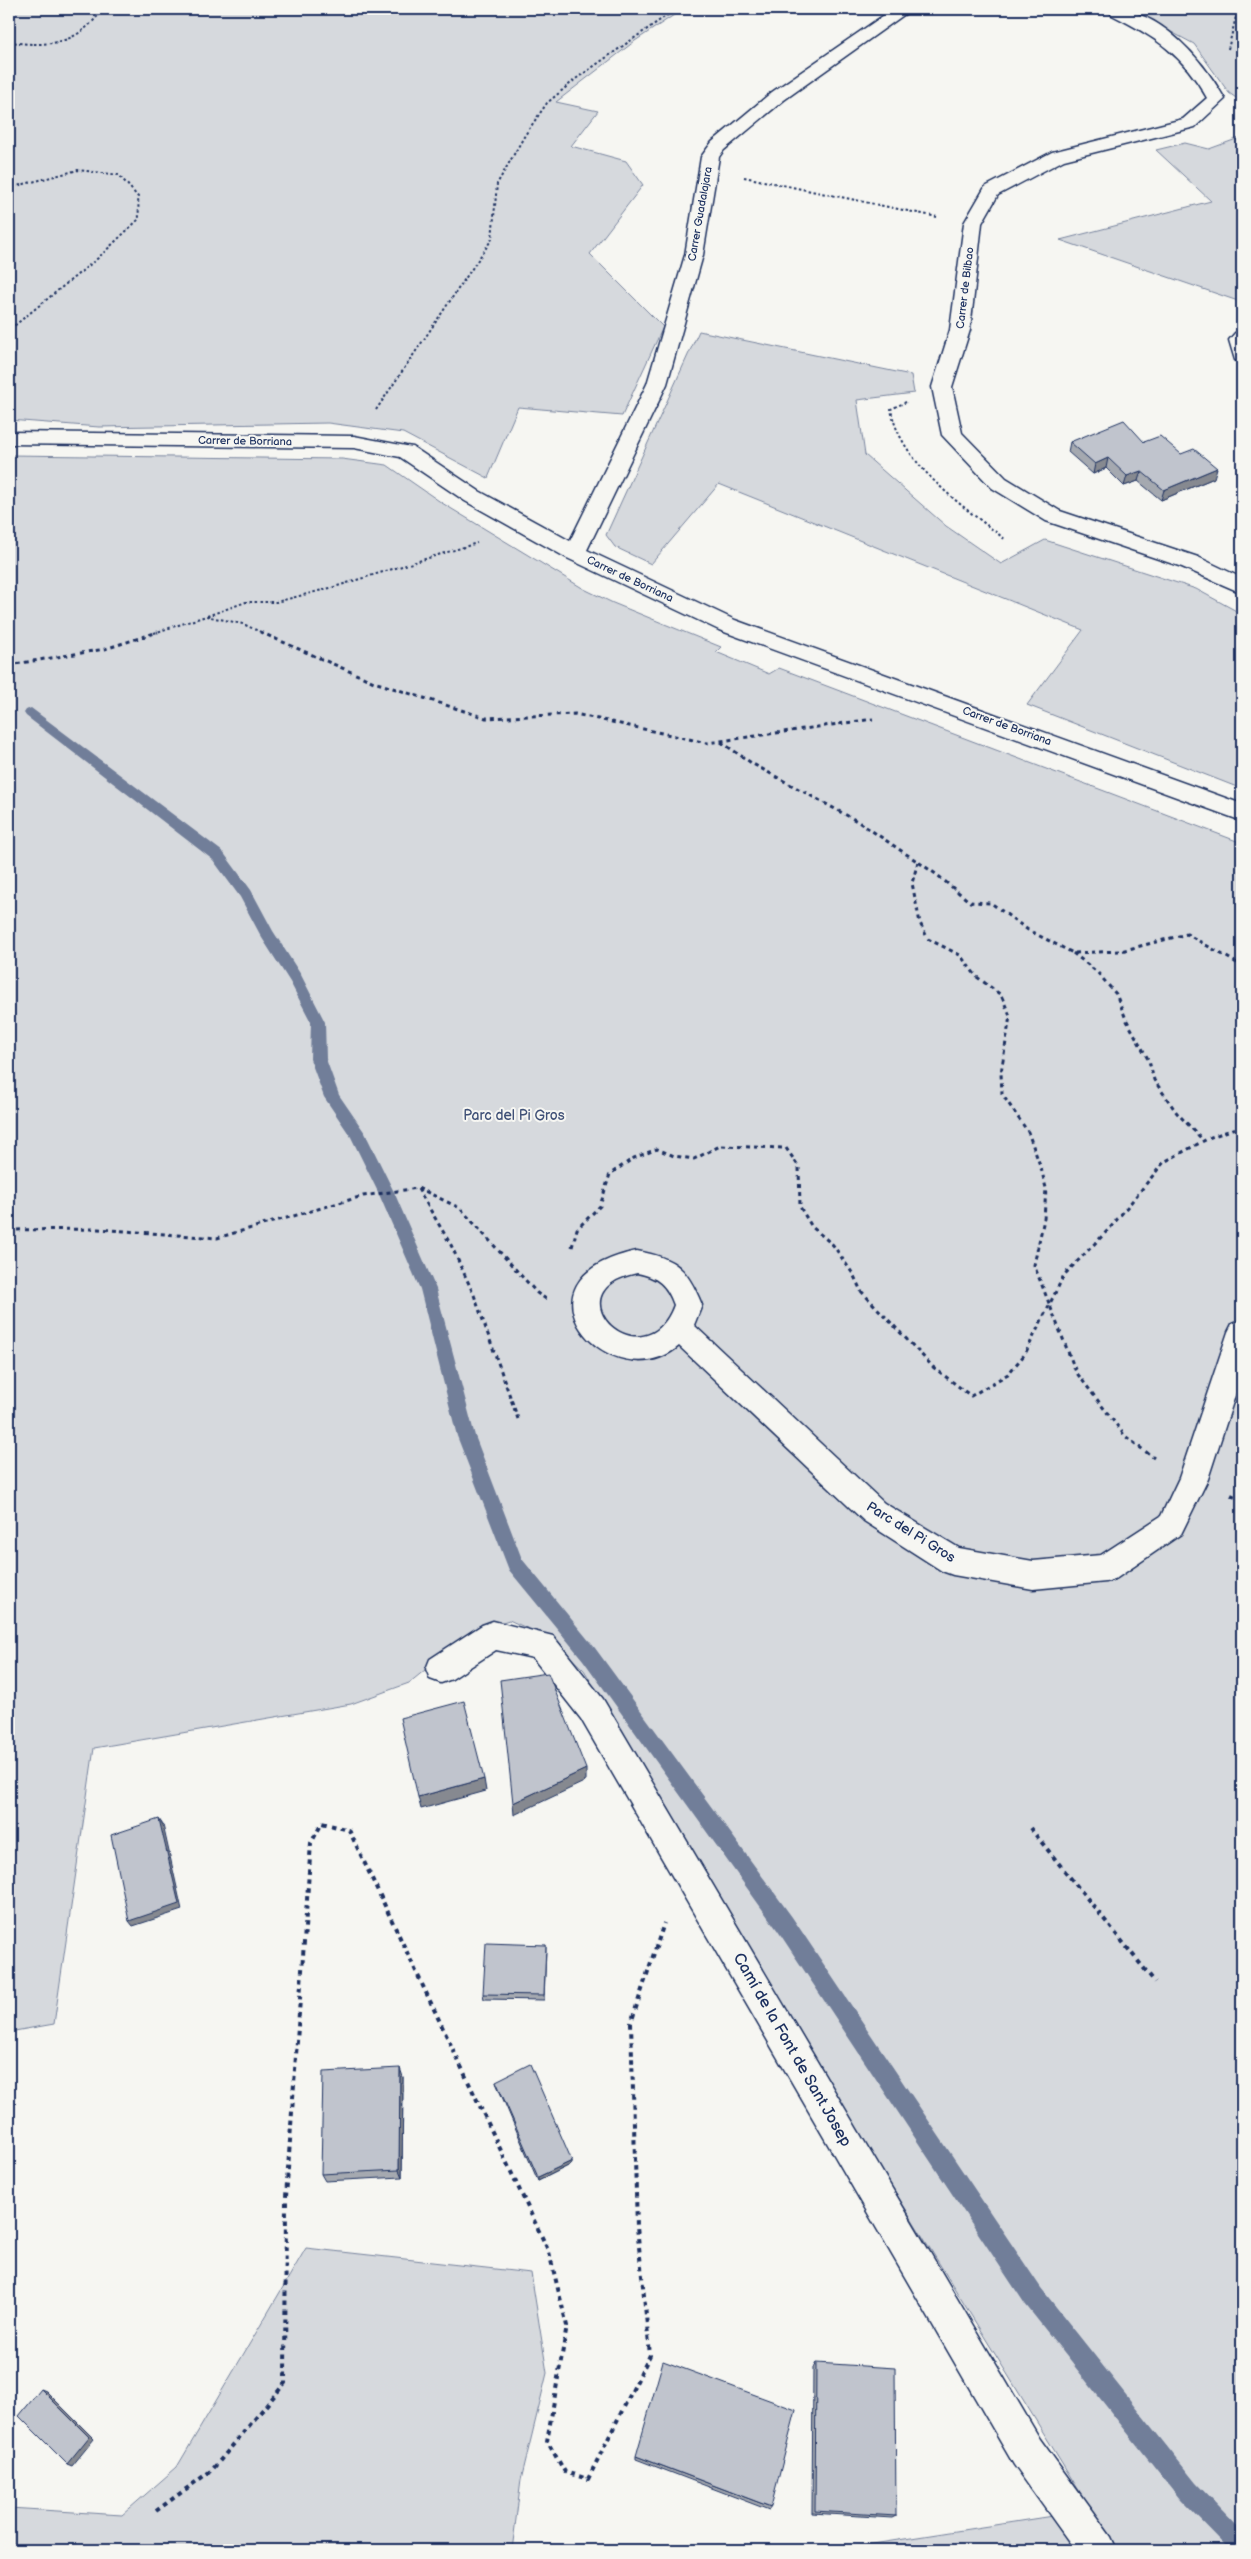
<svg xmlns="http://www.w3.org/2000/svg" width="1251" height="2559" font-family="'Balsamiq Sans',sans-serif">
<rect width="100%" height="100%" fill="#f6f6f2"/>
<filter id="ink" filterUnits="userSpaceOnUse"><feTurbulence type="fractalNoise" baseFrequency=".02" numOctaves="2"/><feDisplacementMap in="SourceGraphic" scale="10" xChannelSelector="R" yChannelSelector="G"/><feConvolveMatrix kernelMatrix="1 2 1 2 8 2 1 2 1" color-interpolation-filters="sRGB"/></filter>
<g filter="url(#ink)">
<g fill="#d6d9dd" stroke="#78849e">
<path d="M 9,9 L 683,9 L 635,41 L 556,102 L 598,111 L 571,146 L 626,161 L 643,185 L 590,254 L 663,327 L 622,416 L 518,407 L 488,478 L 403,433 L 328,423 L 99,427 L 9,420 Z"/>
<path d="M 1128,9 L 1242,9 L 1242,102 L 1229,93 L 1194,44 Z"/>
<path d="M 1242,137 L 1242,300 L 1238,301 L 1060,240 L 1211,201 L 1156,150 L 1185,143 L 1209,149 Z"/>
<path d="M 699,331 L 911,375 L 914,393 L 857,400 L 865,455 L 946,526 L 1001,564 L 1045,540 L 1196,589 L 1242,614 L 1242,789 L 1027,705 L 1083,630 L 719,484 L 651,564 L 615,547 L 606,535 Z"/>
<path d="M 9,455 L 342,459 L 387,465 L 442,503 L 584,589 L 613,603 L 721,647 L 716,652 L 769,674 L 779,668 L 1242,843 L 1242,2550 L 834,2550 L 1091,2510 L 817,2065 L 584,1670 L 551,1639 L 509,1620 L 473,1631 L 409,1683 L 351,1704 L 94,1748 L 54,2024 L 9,2032 Z"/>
<path d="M 306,2248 L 531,2273 L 547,2373 L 521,2480 L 512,2550 L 9,2550 L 9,2508 L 122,2515 L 177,2467 Z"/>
</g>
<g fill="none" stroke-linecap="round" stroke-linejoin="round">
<path fill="#717e99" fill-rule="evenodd" d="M 31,708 L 223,852 L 251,890 L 273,931 L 301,975 L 325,1022 L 326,1059 L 339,1095 L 365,1133 L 394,1192 L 436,1289 L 475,1436 L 522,1559 L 595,1648 L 792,1917 L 1041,2288 L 1196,2483 L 1242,2531 L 1242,2550 L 1230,2550 L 1180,2499 L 1025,2304 L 778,1931 L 583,1660 L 509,1570 L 457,1436 L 420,1289 L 378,1192 L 351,1137 L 324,1097 L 310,1059 L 311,1022 L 290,982 L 262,938 L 240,897 L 213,860 L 26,716 L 24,713 L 26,710 Z"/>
<g stroke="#1b2f5e" stroke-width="3">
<g id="minor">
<path d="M 893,9 L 912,9 L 784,100 L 724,150 L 719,157 L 703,255 L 667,384 L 587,550 L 735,620 L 1242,804 L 1242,821 L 719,630 L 567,558 L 465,501 L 400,457 L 354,448 L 9,444 L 9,432 L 354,436 L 406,446 L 413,447 L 479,491 L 570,541 L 647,384 L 685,255 L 701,157 L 712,142 L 772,92 Z"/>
<path d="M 1111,9 C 1160,9 1203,60 1225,99 L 1195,127 L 1064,160 L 998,195 L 982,223 L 970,330 L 952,387 L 962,433 L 1006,478 L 1060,511 L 1198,557 L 1242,578 L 1242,593 L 1182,567 L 1046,521 L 992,488 L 942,435 L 932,387 L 950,330 L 964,223 L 985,187 L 1052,152 L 1183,119 L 1207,98 C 1183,54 1155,37 1112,15 L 1110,11 Z"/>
<path d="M 1242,331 L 1242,362 L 1235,360 L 1229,340 L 1235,333 Z"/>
<path d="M 637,1251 C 676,1258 687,1268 702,1305 L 694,1325 L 884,1503 L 959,1548 L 1033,1561 L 1101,1555 L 1161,1516 L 1179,1478 L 1228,1332 L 1232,1324 L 1242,1320 L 1242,1374 L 1208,1479 L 1181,1534 L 1117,1578 L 1106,1582 L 1033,1589 L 953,1575 L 942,1571 L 864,1521 L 679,1346 C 611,1403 501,1279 637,1251 ZM 637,1273 C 658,1277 667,1285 674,1305 C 645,1384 547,1292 637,1273 Z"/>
<path d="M 493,1621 L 553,1636 L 603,1699 L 1040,2439 L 1111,2537 L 1117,2550 L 1075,2550 L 1014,2465 L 581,1719 L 533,1658 L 496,1650 L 452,1679 L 441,1683 L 430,1679 L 426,1669 L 430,1659 L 482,1625 Z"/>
</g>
</g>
<g stroke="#1b2f5e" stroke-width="2" stroke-dasharray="2.5 2.5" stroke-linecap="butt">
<path d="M 9,42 C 50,47 77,45 103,9"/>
<path d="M 1228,49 L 1238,9"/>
<path d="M 744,177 L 937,217"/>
<path d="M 9,188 L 78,170 L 119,175 L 138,197 L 139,219 L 98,258 L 9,330"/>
<path d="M 906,402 L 891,409 C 900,464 964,507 1006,540"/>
<path d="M 376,410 L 492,239 L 497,184 L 525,135 L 547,103 L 577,78 L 676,9"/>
<path d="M 207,616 L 246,602 L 276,602 L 334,587 L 477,543"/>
<path d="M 154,633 L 206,616 L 243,624 L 263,633"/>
</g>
<g stroke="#1b2f5e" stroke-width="3" stroke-dasharray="4 4" stroke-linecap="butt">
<path d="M 260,632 L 374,682 L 486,718 L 575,714 L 707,743 L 873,719"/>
<path d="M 9,665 L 105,649 L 158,632"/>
<path d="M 721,742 L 753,764 L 857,821 L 936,874 L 970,902 L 991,903 L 1028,930 L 1073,953 L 1121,951 L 1187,934 L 1242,966"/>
<path d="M 918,862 L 912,883 L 920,923 L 928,939 L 960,955 L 977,977 L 1001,995 L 1010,1016 L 1001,1073 L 1002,1094 L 1028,1132 L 1041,1168 L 1046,1188 L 1044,1219 L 1034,1265 L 1076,1372 L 1125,1436 L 1154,1458"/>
<path d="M 1073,953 L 1097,972 L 1116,994 L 1126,1019 L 1149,1061 L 1154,1080 L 1177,1113 L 1203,1140"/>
<path d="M 418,1189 L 451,1245 L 474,1295 L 518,1419"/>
<path d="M 9,1230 L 98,1229 L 217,1238 L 363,1196 L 418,1188 L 460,1208 L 537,1293 L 546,1299"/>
<path d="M 572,1247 L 577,1229 L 600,1206 L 610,1174 L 634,1158 L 657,1149 L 674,1156 L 694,1159 L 720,1146 L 786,1148 L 799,1167 L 800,1207 L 812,1227 L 833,1245 L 853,1274 L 861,1291 L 933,1367 L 971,1396 L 1008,1374 L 1025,1354 L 1064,1275 L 1110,1228 L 1164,1162 L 1211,1137 L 1242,1126"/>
</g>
<g stroke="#1b2f5e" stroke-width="4" stroke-dasharray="4.5 4.5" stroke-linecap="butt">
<path d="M 1231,1495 L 1242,1500"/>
<path d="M 1030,1828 L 1155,1982"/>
<path d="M 156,2511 L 212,2470 L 285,2383 L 286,2197 L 311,1843 L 322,1823 L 349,1830 L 549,2252 L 567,2326 L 547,2441 L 565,2472 L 588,2479 L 650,2355 L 637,2227 L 631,2023 L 664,1923"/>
</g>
<use href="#minor" fill="#f6f6f2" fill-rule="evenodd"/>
</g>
<g fill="#a5a9b0" stroke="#1b2f5e">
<path d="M 1070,442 L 1144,442 L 1181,454 L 1214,478 L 1161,500 L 1138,481 L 1124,486 L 1106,468 L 1093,474 L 1068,452 Z"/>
<path d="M 546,1945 L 546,1950 L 544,2000 L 484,1999 L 483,1994 Z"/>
<path d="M 403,2077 L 402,2177 L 325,2181 L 321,2174 Z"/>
<path d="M 496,2081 L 572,2164 L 538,2181 L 497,2085 Z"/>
<path d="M 816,2363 L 896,2516 L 892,2518 L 812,2513 L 813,2368 Z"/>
<path d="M 636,2456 L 771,2507 L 769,2510 L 636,2459 Z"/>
</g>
<g fill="#868990" stroke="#1b2f5e">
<path d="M 1108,458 L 1106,468 L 1093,474 L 1095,464 Z"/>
<path d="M 1217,468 L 1214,478 L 1161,500 L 1164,490 Z"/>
<path d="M 1141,471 L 1138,481 L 1124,486 L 1127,476 Z"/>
<path d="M 586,1769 L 586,1781 L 514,1815 L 513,1803 Z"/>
<path d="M 484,1779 L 486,1791 L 421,1809 L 418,1797 Z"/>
<path d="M 159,1819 L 163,1825 L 182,1910 L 133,1926 L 129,1921 Z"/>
<path d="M 400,2068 L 403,2077 L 402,2177 L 399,2170 Z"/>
<path d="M 572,2161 L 572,2164 L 538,2181 L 538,2177 Z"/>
<path d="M 41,2389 L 46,2391 L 94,2439 L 72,2466 L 67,2464 Z"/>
</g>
<g fill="#c0c4cd" stroke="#1b2f5e">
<path d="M 1124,420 L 1144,442 L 1160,436 L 1181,454 L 1194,449 L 1217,468 L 1164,490 L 1141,471 L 1127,476 L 1108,458 L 1095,464 L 1070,442 Z"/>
<path d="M 548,1673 L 586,1769 L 513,1803 L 500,1680 Z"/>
<path d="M 464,1701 L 484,1779 L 418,1797 L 400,1718 Z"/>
<path d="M 159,1819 L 179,1904 L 129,1921 L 111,1835 Z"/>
<path d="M 486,1943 L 546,1945 L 544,1995 L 483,1994 Z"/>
<path d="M 530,2064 L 572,2161 L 538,2177 L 496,2081 Z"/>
<path d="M 400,2068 L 399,2170 L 321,2174 L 323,2072 Z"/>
<path d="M 663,2361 L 796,2410 L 771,2507 L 636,2456 Z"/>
<path d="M 816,2363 L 895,2368 L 896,2516 L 815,2511 Z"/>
<path d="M 41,2389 L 89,2437 L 67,2464 L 19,2416 Z"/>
</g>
</g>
<g text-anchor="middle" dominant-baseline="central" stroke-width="4" stroke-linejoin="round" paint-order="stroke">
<g font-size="11" fill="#1b2f5e" stroke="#f6f6f2">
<text transform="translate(700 214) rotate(-80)">Carrer Guadalajara</text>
<text transform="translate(965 288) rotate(-83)">Carrer de Bilbao</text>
<text transform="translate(245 441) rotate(1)">Carrer de Borriana</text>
<text transform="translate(630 579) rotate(25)">Carrer de Borriana</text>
<text transform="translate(1007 726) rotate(20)">Carrer de Borriana</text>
</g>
<g font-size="14" fill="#405177" stroke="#f6f6f2">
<text x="514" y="1115">Parc del Pi Gros</text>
</g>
<g font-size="14" fill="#1b2f5e" stroke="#f6f6f2">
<text transform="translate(911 1532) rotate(32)">Parc del Pi Gros</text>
</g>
<g font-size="16" fill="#1b2f5e" stroke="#f6f6f2">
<text transform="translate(792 2050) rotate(60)">Camí de la Font de Sant Josep</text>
</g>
</g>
<rect width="1251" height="2559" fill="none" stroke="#f6f6f2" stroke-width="30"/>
<rect x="15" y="15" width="1221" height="2529" fill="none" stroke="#1b2f5e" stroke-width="2" filter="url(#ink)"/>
</svg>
